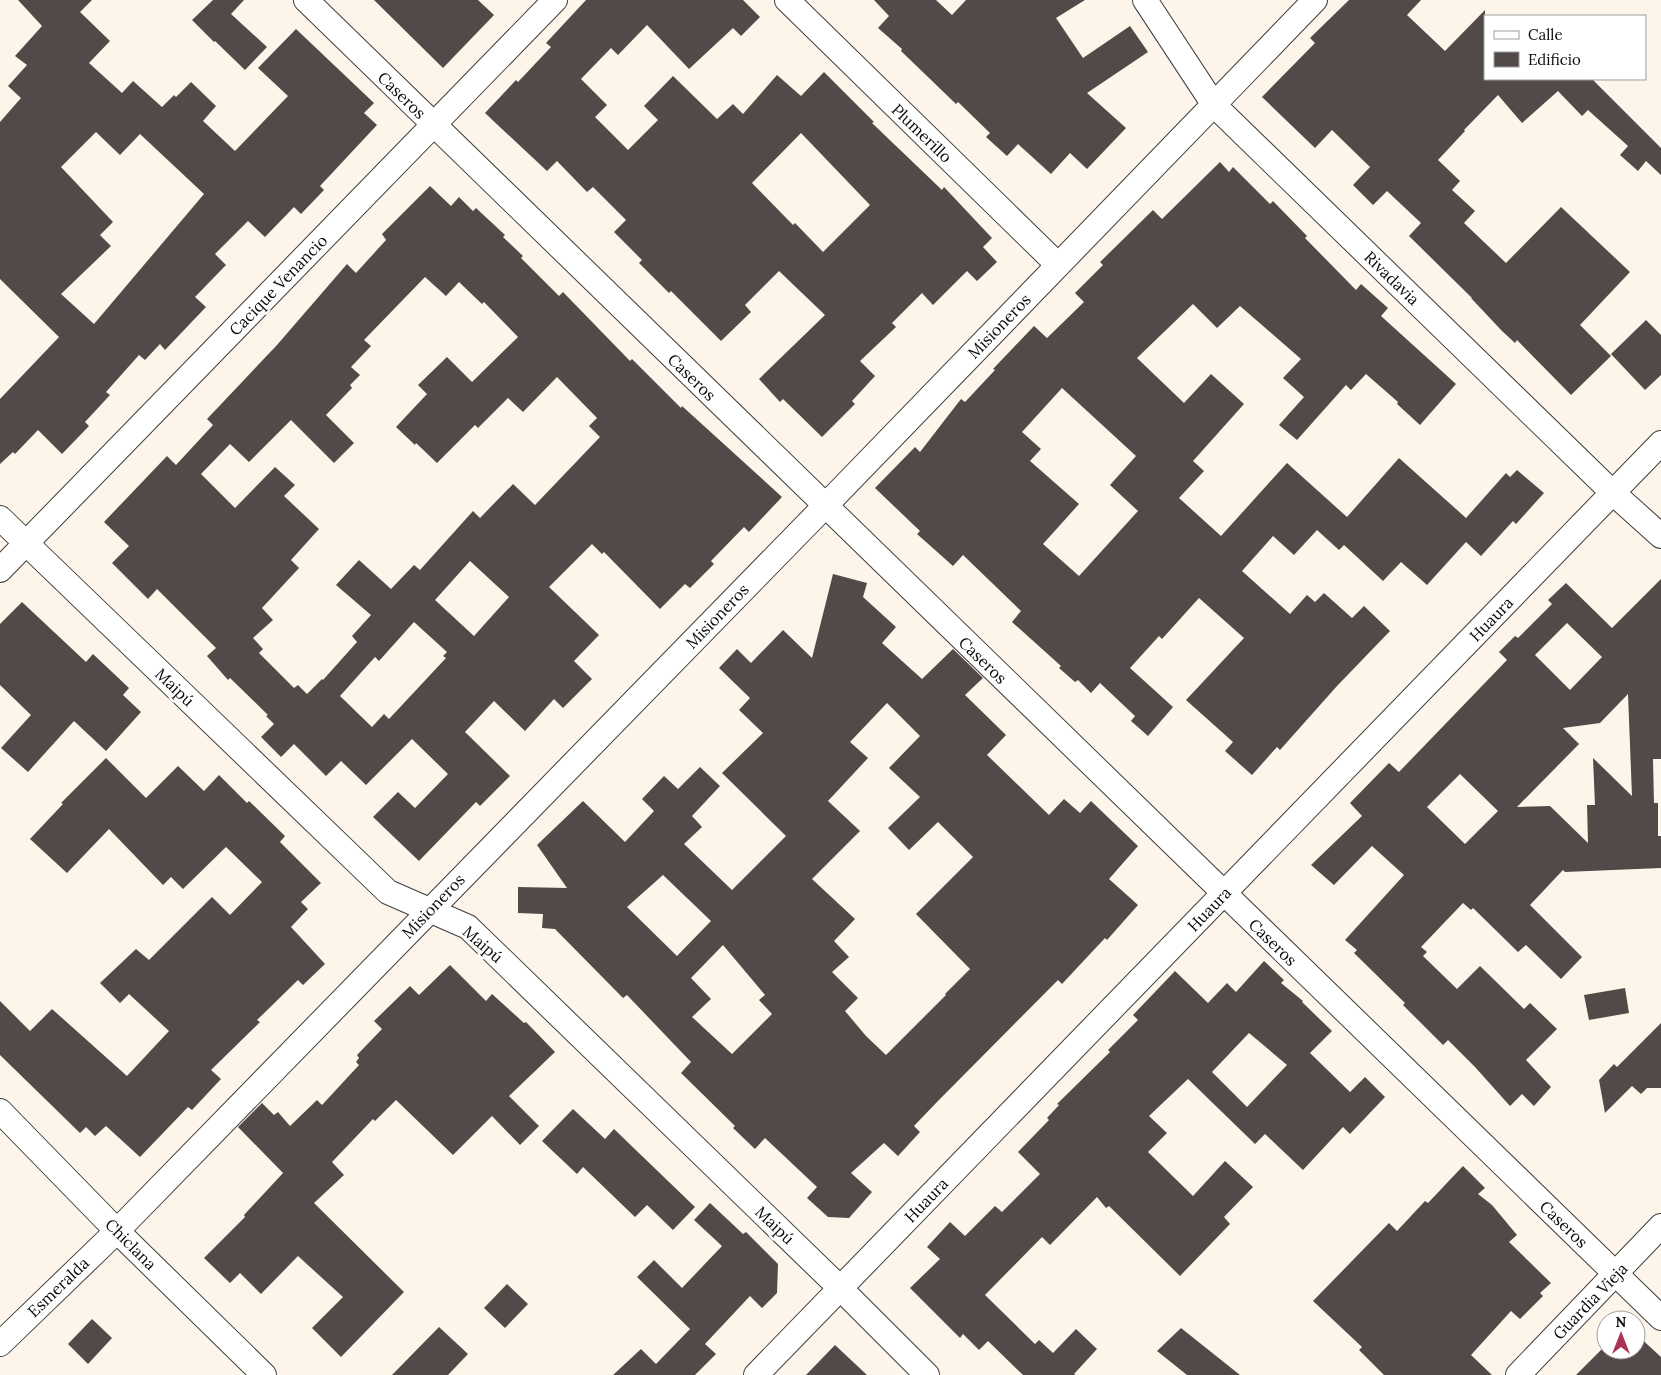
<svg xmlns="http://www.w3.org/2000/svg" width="1661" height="1375" font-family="Lora,serif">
<rect width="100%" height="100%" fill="#fdf5ea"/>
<g fill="#524a48" fill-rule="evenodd">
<path d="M 18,0 L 92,0 L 80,12 L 110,41 L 89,63 L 122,93 L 133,81 L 162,107 L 174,95 L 176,97 L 191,82 L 216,106 L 203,121 L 235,151 L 288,96 L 258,68 L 296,29 L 374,103 L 364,113 L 377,125 L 320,186 L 324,190 L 301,214 L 294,207 L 265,237 L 248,221 L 215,254 L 226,265 L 195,297 L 206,307 L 165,350 L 160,344 L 145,360 L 139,355 L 106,392 L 110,395 L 85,422 L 89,426 L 62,454 L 38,430 L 15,454 L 13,452 L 0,464 L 0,399 L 59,337 L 0,279 L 0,122 L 21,98 L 8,86 L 27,65 L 15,56 L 42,26 ZM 96,132 L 120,155 L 140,134 L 204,194 L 94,324 L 61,294 L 111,246 L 100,235 L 113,222 L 61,167 Z"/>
<path d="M 213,0 L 244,0 L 231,14 L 267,47 L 245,70 L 215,41 L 214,42 L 192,20 Z"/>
<path d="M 374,0 L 478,0 L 494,15 L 443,68 Z"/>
<path d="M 586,0 L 743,0 L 760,17 L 741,36 L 733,28 L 689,69 L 647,25 L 618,55 L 611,48 L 581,79 L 607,105 L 595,117 L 628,150 L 658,120 L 644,106 L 673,76 L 717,119 L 733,104 L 743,114 L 777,75 L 801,96 L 824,72 L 874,122 L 872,123 L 942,190 L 944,187 L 992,238 L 983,247 L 997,262 L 977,281 L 967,271 L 933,305 L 922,293 L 892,323 L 896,327 L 860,361 L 875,376 L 852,401 L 855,404 L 822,437 L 783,399 L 780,402 L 759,379 L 825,315 L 779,271 L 745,305 L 751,312 L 721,341 L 671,291 L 669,293 L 639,263 L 642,260 L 614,232 L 626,220 L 593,187 L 587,192 L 557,161 L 547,171 L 485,113 L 516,80 L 518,82 L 551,47 L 546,43 ZM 801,133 L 870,205 L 823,252 L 795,223 L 793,225 L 752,183 Z"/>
<path d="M 874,0 L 936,0 L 952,15 L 966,0 L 1085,0 L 1056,18 L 1083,58 L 1130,26 L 1148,52 L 1087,93 L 1126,128 L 1087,169 L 1070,153 L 1051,174 L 1018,144 L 1007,156 L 986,137 L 990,133 L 958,102 L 956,104 L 901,51 L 902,49 L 878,28 L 889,16 Z"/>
<path d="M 1349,0 L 1421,0 L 1407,15 L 1445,51 L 1485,10 L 1485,79 L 1592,79 L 1661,148 L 1661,175 L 1646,161 L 1638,171 L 1620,155 L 1628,146 L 1588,110 L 1582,116 L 1558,91 L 1522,123 L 1498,95 L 1464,130 L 1465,131 L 1438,160 L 1460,181 L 1452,190 L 1475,211 L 1464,223 L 1506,263 L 1561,207 L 1630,272 L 1580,325 L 1611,356 L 1571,395 L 1517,340 L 1515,343 L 1502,331 L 1471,298 L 1472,298 L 1409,236 L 1421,223 L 1387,191 L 1373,205 L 1353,185 L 1370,167 L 1332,130 L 1315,148 L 1262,97 L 1315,43 L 1310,38 Z"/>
<path d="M 1220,162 L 1229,172 L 1233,167 L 1270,204 L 1273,201 L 1307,236 L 1305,238 L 1356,290 L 1361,284 L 1388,308 L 1381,316 L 1456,384 L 1420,425 L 1397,404 L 1398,402 L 1366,374 L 1351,390 L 1346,385 L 1297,440 L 1279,425 L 1304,397 L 1283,378 L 1301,359 L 1240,306 L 1217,328 L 1193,304 L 1137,358 L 1184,403 L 1211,374 L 1244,404 L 1193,461 L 1204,471 L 1179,498 L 1221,536 L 1287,463 L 1347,517 L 1399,458 L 1466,518 L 1506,473 L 1510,477 L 1517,470 L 1544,493 L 1516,524 L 1513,521 L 1481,556 L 1466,542 L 1427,585 L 1401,562 L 1383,581 L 1344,545 L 1339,550 L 1317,530 L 1294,555 L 1273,536 L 1242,571 L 1290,614 L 1307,595 L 1315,602 L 1324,593 L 1352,618 L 1364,606 L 1390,631 L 1337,686 L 1280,750 L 1277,747 L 1252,775 L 1225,751 L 1233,742 L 1186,700 L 1244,638 L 1199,598 L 1162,639 L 1159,636 L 1130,668 L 1173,707 L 1148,736 L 1131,721 L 1135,716 L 1100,683 L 1091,693 L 1078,680 L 1075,682 L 1059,668 L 1061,666 L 1012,622 L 1021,611 L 963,555 L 953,566 L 917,534 L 920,531 L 875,488 L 915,447 L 920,452 L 961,399 L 965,402 L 995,370 L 993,369 L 1034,326 L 1047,338 L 1084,302 L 1075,293 L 1103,265 L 1100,262 L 1153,210 L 1162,219 ZM 1062,388 L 1136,456 L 1110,485 L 1138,511 L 1079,576 L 1043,544 L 1079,504 L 1030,461 L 1041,449 L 1022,432 Z"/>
<path d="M 430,186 L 451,206 L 459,197 L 473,211 L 476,208 L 505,235 L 503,237 L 523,256 L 521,258 L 559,296 L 563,292 L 630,361 L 632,359 L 681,408 L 682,406 L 782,497 L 749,532 L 744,527 L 711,561 L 714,564 L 690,588 L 685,584 L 660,609 L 604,552 L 602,554 L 592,544 L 549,587 L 599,635 L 574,661 L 592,679 L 563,708 L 554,699 L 525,731 L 494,701 L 465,732 L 510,776 L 480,806 L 476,802 L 419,861 L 373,817 L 398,792 L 415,808 L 448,774 L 412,739 L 366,785 L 341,761 L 326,776 L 294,744 L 281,757 L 261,737 L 274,724 L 266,716 L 268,715 L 230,678 L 228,680 L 207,656 L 216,648 L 157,589 L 148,599 L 112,563 L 129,546 L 104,522 L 167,456 L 176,465 L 213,425 L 207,419 L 277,345 L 347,264 L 356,273 L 386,240 L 382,234 ZM 425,277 L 446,296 L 459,282 L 482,304 L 484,302 L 518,337 L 472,382 L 447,357 L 418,385 L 427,394 L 396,427 L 415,445 L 416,443 L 437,463 L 475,425 L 478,428 L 508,398 L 523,412 L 557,377 L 597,418 L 589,426 L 600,437 L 535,505 L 513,484 L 480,518 L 473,511 L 420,570 L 414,565 L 391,589 L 359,560 L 336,585 L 371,615 L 352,636 L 357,642 L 323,680 L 322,679 L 307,694 L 298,685 L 294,688 L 259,653 L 263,649 L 253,638 L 273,620 L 262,608 L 299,568 L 291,560 L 319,529 L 284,496 L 295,485 L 275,467 L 235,508 L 201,474 L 230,444 L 249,462 L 291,420 L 334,463 L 354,443 L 326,415 L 352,388 L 350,385 L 360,375 L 351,367 L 371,346 L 364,340 ZM 470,561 L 509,597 L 474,636 L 435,600 ZM 414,622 L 447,652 L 443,656 L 446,658 L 389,719 L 384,714 L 372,727 L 340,696 L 375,657 L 379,661 Z"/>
<path d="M 1646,320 L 1661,335 L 1661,375 L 1645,390 L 1611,354 Z"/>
<path d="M 833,574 L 867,583 L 863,597 L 896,627 L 882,643 L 922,679 L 953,649 L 983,678 L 965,695 L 1006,735 L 987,755 L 1049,815 L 1064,799 L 1080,813 L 1091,801 L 1138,846 L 1109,879 L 1138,905 L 1107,940 L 1105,938 L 1062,984 L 1058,980 L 936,1103 L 914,1126 L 920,1132 L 898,1156 L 884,1143 L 851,1173 L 872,1192 L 849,1218 L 828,1217 L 807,1198 L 817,1187 L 765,1138 L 755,1149 L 733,1128 L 735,1126 L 681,1073 L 691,1062 L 627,995 L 623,998 L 555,929 L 542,928 L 543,914 L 518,913 L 518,887 L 567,888 L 537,845 L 583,801 L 625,842 L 654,811 L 642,799 L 664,776 L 678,789 L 700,767 L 720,786 L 692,816 L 702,827 L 684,844 L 732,890 L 786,836 L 722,773 L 763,733 L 739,710 L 750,698 L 719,668 L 737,649 L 751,663 L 783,630 L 812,658 ZM 887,703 L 920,736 L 889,768 L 920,797 L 888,828 L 909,850 L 938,822 L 973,857 L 916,914 L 970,969 L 945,994 L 946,995 L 886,1055 L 866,1036 L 845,1011 L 858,998 L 832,972 L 849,957 L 834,941 L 855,919 L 812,879 L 860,831 L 828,801 L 868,758 L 850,742 ZM 663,875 L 711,921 L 677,956 L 627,907 ZM 723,945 L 765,995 L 759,1000 L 772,1014 L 732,1054 L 692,1017 L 711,999 L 691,978 Z"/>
<path d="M 1661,579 L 1661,759 L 1653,759 L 1654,803 L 1658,803 L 1658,836 L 1661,836 L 1661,868 L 1565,872 L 1563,870 L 1530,905 L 1582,957 L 1561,979 L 1526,945 L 1518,952 L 1473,908 L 1471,910 L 1463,903 L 1421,947 L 1427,952 L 1423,956 L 1457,989 L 1480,966 L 1524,1009 L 1530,1003 L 1557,1029 L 1526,1060 L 1551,1087 L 1534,1106 L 1522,1094 L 1510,1106 L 1475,1067 L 1448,1040 L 1443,1045 L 1403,1005 L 1405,1003 L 1354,953 L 1357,950 L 1345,940 L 1404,875 L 1372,846 L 1334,885 L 1311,865 L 1362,816 L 1350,803 L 1389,763 L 1399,772 L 1507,660 L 1499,652 L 1515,636 L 1518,638 L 1552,604 L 1548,600 L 1566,583 L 1612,628 ZM 1567,623 L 1602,657 L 1570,690 L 1535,655 ZM 1628,694 L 1632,796 L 1593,758 L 1595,805 L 1587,805 L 1588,843 L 1550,806 L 1517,807 L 1579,744 L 1563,728 L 1600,723 ZM 1460,774 L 1498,811 L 1465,844 L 1427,807 Z"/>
<path d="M 22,602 L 86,662 L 93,654 L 129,688 L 123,695 L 141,712 L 106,751 L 74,721 L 28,772 L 1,748 L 31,715 L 0,685 L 0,624 Z"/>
<path d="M 106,758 L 146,798 L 178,766 L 204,791 L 219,775 L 247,803 L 249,801 L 285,836 L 280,842 L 321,883 L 301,902 L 308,909 L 291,927 L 325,964 L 303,985 L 298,980 L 257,1020 L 260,1022 L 211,1070 L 221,1079 L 192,1110 L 188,1107 L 140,1157 L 106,1126 L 95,1136 L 86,1127 L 80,1133 L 0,1055 L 0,1001 L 30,1031 L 52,1009 L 127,1076 L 169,1031 L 129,994 L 120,1003 L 100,983 L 136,949 L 149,960 L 212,897 L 230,915 L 262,882 L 226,847 L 183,889 L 171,877 L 163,885 L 109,829 L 67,873 L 30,839 L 63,804 L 61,803 Z"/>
<path d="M 1264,961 L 1284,980 L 1281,983 L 1303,1001 L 1302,1002 L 1332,1031 L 1310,1053 L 1350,1092 L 1365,1077 L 1385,1097 L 1350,1134 L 1343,1127 L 1303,1170 L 1265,1134 L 1255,1144 L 1188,1079 L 1149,1116 L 1167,1133 L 1148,1152 L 1193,1196 L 1225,1161 L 1253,1187 L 1224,1217 L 1230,1224 L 1180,1276 L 1109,1206 L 1106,1208 L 1097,1197 L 1050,1245 L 1042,1237 L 985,1295 L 1035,1344 L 1039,1340 L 1053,1353 L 1076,1329 L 1097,1349 L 1074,1374 L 1076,1375 L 1023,1375 L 988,1341 L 979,1350 L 963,1334 L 960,1338 L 910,1288 L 940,1259 L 927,1247 L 950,1222 L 965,1236 L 995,1206 L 1002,1212 L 1040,1174 L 1018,1152 L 1049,1120 L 1047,1118 L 1059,1105 L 1057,1104 L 1110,1052 L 1108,1050 L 1138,1020 L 1133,1015 L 1175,971 L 1208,1003 L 1227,983 L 1236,992 ZM 1249,1033 L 1287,1065 L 1247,1107 L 1212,1072 Z"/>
<path d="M 450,965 L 486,1001 L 492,994 L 524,1023 L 526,1022 L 555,1052 L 509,1096 L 539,1126 L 520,1145 L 492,1116 L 453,1155 L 396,1100 L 375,1121 L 373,1119 L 332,1162 L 344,1175 L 314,1203 L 404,1292 L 341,1357 L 312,1328 L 343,1297 L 298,1256 L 261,1294 L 240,1273 L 230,1283 L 204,1258 L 245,1217 L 244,1215 L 283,1173 L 238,1127 L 262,1103 L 274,1115 L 278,1112 L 290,1126 L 317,1100 L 322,1105 L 359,1065 L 356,1062 L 359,1058 L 357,1055 L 382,1029 L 374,1021 L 410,986 L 419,995 Z"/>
<path d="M 1625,988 L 1629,1013 L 1589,1020 L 1584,995 Z"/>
<path d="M 1661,1023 L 1661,1088 L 1647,1088 L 1641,1094 L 1632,1086 L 1605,1113 L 1599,1080 L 1614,1064 L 1617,1067 Z"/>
<path d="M 573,1109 L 605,1139 L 614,1129 L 695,1207 L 673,1230 L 647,1205 L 635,1217 L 583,1167 L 577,1174 L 542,1141 Z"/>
<path d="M 1463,1166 L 1485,1188 L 1478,1194 L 1492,1205 L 1517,1235 L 1509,1242 L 1551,1283 L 1540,1293 L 1543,1296 L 1520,1319 L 1511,1311 L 1471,1355 L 1492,1375 L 1384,1375 L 1359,1350 L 1362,1347 L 1313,1301 L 1389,1223 L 1397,1231 L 1425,1201 L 1428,1203 Z"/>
<path d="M 710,1203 L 743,1234 L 746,1232 L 778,1264 L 777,1293 L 762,1308 L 750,1296 L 705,1344 L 716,1354 L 695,1375 L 613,1375 L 641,1349 L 656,1364 L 690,1329 L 637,1277 L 654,1260 L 682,1288 L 722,1246 L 694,1220 Z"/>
<path d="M 507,1284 L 528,1304 L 505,1328 L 484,1308 Z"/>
<path d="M 92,1319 L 112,1338 L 88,1364 L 68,1344 Z"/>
<path d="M 439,1327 L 468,1354 L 448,1375 L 392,1375 Z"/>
<path d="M 1181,1328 L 1240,1375 L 1187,1375 L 1157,1351 Z"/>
<path d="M 1636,1334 L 1661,1357 L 1661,1375 L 1576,1375 L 1606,1345 L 1606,1350 L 1636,1350 Z"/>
<path d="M 835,1345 L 867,1375 L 806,1375 Z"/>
</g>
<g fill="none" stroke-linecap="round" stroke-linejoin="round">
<g stroke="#3e3e3e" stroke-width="26">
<g id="minor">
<path d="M 306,0 L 1661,1318"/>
<path d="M 787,0 L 1058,265"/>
<path d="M 1145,0 L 1214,105 L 1613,493 L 1661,536"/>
<path d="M 0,518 L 388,892 L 468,927 L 840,1288 L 927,1375"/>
<path d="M 0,570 L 555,0"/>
<path d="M 0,1111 L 117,1231 L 264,1375"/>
<path d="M 0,1344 L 117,1231 L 825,506 L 1315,0"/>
<path d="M 756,1375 L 1661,443"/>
<path d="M 1518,1375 L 1661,1226"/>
</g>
</g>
<use href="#minor" stroke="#fff" stroke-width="24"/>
</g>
<g text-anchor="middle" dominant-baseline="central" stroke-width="5" stroke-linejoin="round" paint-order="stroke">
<g font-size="16" fill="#0b0b0b" stroke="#fff">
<text transform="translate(402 95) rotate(44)">Caseros</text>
<text transform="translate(922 133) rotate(44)">Plumerillo</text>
<text transform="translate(1392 278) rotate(44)">Rivadavia</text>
<text transform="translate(278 285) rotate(-46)">Cacique Venancio</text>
<text transform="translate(999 326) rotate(-46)">Misioneros</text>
<text transform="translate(692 377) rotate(44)">Caseros</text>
<text transform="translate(717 616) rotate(-46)">Misioneros</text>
<text transform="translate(1491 619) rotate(-46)">Huaura</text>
<text transform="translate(983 660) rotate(44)">Caseros</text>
<text transform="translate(175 687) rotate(44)">Maipú</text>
<text transform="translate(433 906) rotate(-46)">Misioneros</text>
<text transform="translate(1209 909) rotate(-46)">Huaura</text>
<text transform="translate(1273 942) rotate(44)">Caseros</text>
<text transform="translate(483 944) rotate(41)">Maipú</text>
<text transform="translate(926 1200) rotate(-46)">Huaura</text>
<text transform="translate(1564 1224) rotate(44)">Caseros</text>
<text transform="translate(775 1225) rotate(44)">Maipú</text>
<text transform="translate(131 1244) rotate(45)">Chiclana</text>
<text transform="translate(58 1287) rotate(-44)">Esmeralda</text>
<text transform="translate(1590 1301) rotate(-46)">Guardia Vieja</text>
</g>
</g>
<rect x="1484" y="15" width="162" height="65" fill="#ffffff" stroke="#9d9d9d"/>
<rect x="1494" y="31" width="25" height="8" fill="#ffffff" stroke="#9d9d9d"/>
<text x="1528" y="40" font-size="15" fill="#0b0b0b">Calle</text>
<rect x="1494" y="52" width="25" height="15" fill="#524a48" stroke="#9d9d9d"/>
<text x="1528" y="65" font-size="15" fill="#0b0b0b">Edificio</text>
<g transform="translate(1621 1335)"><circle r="24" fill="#ffffff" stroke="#9d9d9d"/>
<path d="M0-4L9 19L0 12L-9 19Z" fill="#ac3152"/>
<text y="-8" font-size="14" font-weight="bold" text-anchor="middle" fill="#0b0b0b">N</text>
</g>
</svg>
